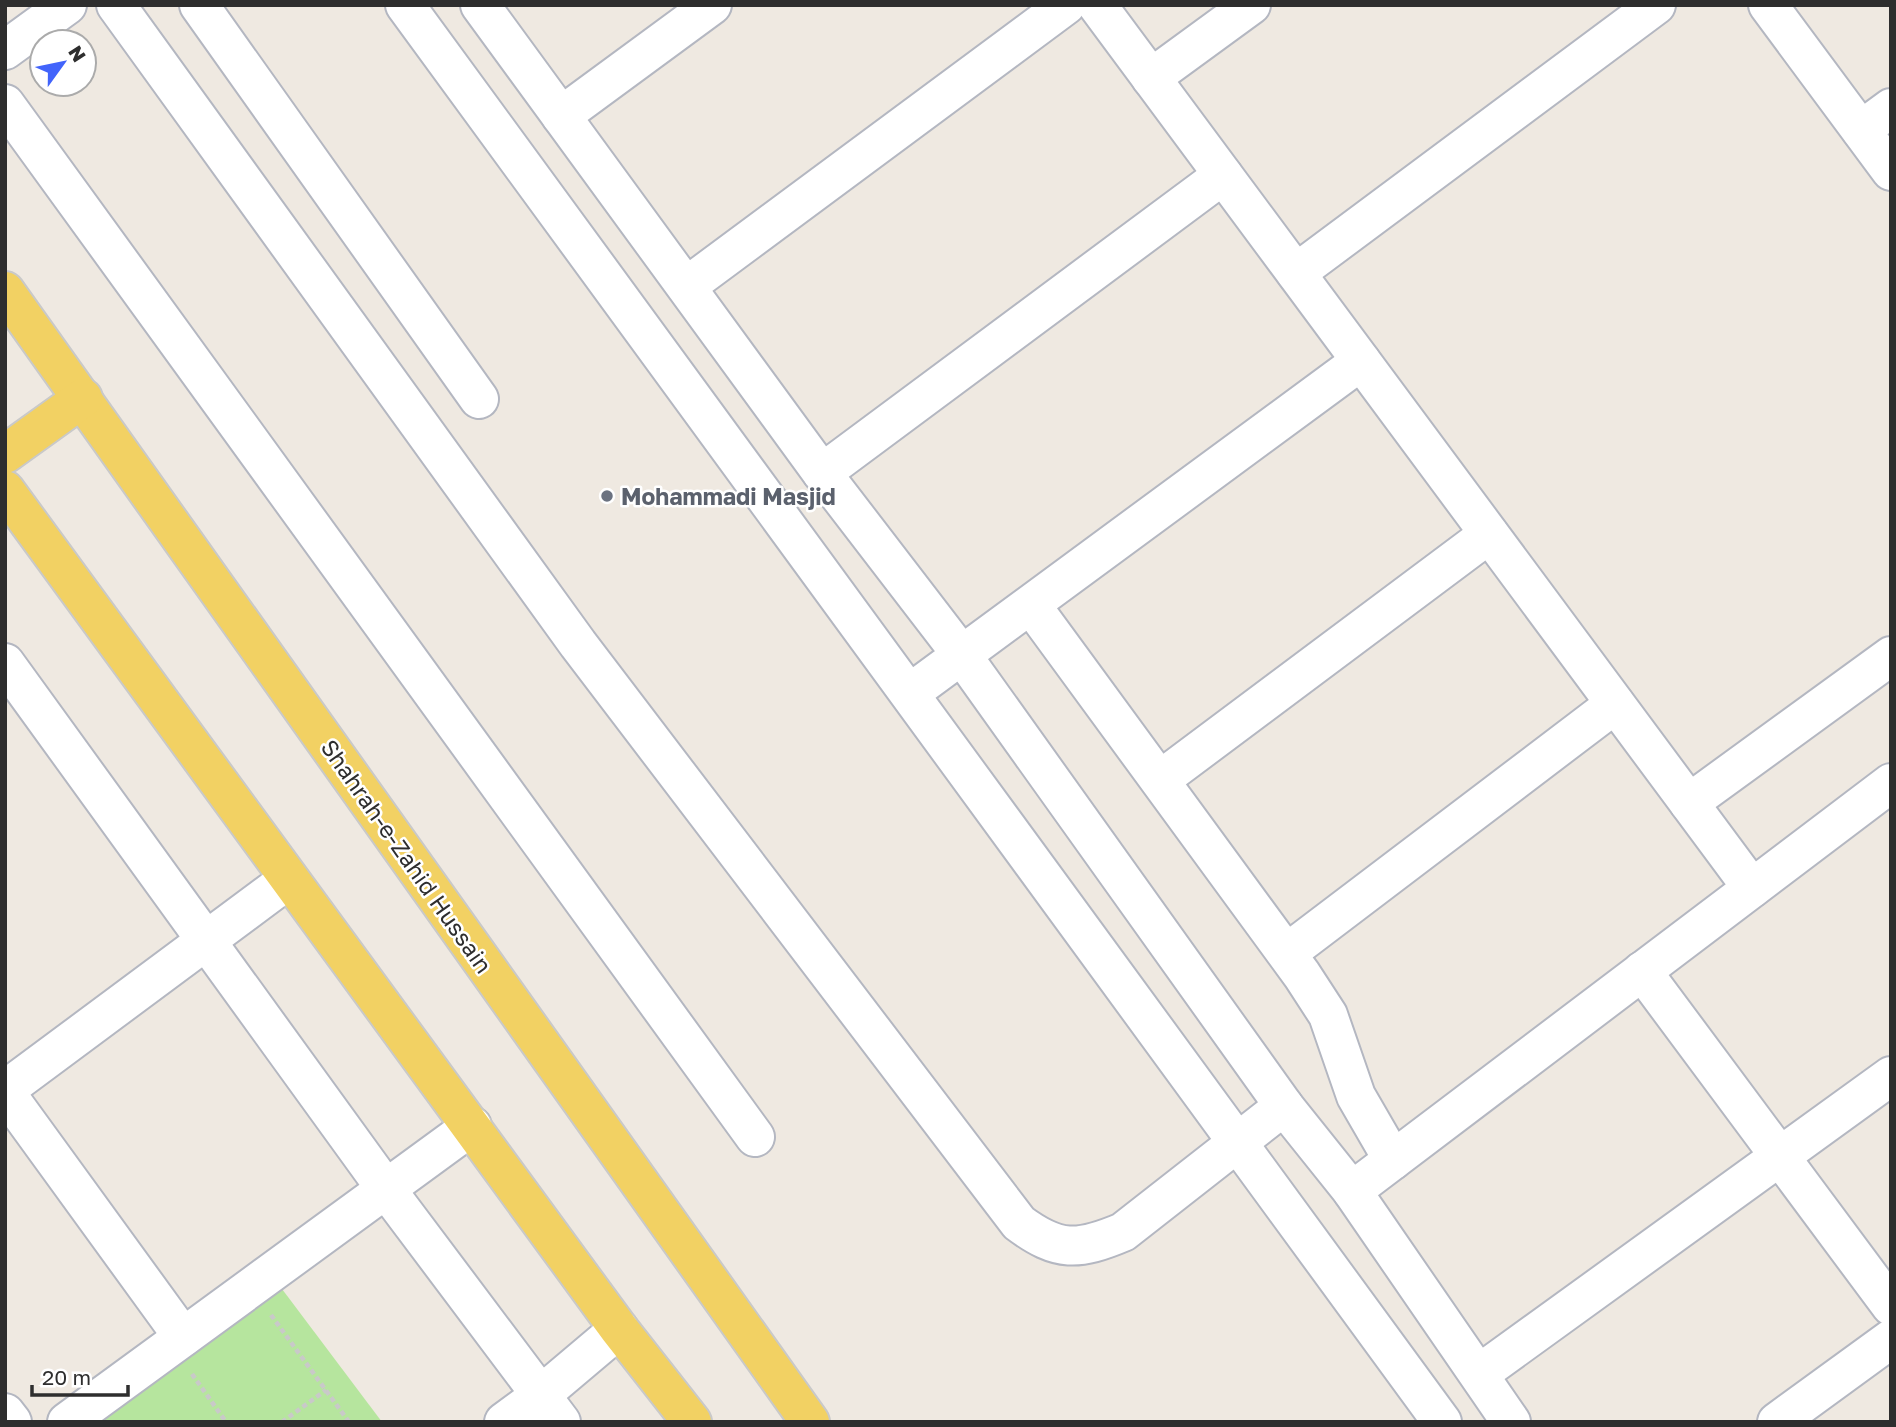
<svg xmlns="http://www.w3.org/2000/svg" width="1896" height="1427" font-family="'Golos Text',sans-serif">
<rect width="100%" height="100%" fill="#efe9e1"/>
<path fill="#b6e59e" d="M 273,1277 L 382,1422 L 75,1422 Z"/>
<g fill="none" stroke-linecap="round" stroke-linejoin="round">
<g stroke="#b4b7c1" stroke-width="42">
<g id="minor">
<path d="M 116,5 L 578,644 L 1019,1223 C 1058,1252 1078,1251 1123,1232 L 1284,1106"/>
<path d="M 199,5 L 479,399"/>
<path d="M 405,5 L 1442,1422"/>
<path d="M 480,5 L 822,473 L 961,654 L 1284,1106 L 1352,1191 L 1511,1422"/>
<path d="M 1097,5 L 1752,888"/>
<path d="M 1768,5 L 1891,171"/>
<path d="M 5,50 L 67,5"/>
<path d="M 1151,78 L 1251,5"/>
<path d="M 5,104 L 755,1137"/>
<path d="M 561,116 L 712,5"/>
<path d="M 1861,130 L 1891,108"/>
<path d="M 1296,273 L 1656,5"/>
<path d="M 687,286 L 1066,5"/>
<path d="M 822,473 L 1223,175"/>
<path d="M 1031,605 L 1302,975 L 1328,1015 L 1356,1096 L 1393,1160"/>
<path d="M 5,663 L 386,1189 L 561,1422"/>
<path d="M 910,693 L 1361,361"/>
<path d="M 1160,780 L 1489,534"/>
<path d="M 1689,803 L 1891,656"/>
<path d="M 1287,953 L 1615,704"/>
<path d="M 1642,971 L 1891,1306"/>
<path d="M 5,1090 L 289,879"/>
<path d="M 5,1092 L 183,1337"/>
<path d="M 1352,1191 L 1891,783"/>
<path d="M 1479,1374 L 1891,1076"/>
<path d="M 5,1413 L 12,1422"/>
<path d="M 67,1422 L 472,1126"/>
<path d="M 504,1422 L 542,1394 L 619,1329"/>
<path d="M 1777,1422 L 1891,1339"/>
</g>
</g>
<g stroke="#c9c9c9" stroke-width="42">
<g id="major">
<path d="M 5,291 L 810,1422"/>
<path d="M 5,454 L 83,398"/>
<path d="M 5,490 L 619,1329 L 692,1422"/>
</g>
</g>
<g stroke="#c9c9c9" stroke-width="4.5" stroke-dasharray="5 3.5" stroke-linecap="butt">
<path d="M 271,1315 L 349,1422"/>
<path d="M 192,1374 L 226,1422"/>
<path d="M 282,1422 L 326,1390"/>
</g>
<use href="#minor" stroke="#fff" stroke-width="38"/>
<use href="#major" stroke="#f2d163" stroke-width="38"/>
</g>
<circle fill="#6b7280" stroke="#fff" stroke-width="2.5" cx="607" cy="496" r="7"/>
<g text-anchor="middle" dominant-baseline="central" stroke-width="5" stroke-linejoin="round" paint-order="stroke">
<g font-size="23" font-weight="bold" fill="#5b616d" stroke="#fff" text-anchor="start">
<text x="621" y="496">Mohammadi Masjid</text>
</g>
<g font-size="23" fill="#2e2e2e" stroke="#fff">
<text transform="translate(407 856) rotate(55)">Shahrah-e-Zahid Hussain</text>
</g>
</g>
<rect width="1896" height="1427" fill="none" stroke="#2e2e2e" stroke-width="14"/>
<g transform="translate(63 63) rotate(57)"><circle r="33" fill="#ffffff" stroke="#ababab" stroke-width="2"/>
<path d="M0-5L12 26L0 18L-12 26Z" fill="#4264fb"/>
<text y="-10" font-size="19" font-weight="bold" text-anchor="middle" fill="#2e2e2e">N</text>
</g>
<path d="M32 1385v10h96v-10" fill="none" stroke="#2e2e2e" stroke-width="3.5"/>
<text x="42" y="1385" font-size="21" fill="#2e2e2e" stroke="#ffffff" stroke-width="5" paint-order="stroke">20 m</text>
</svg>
